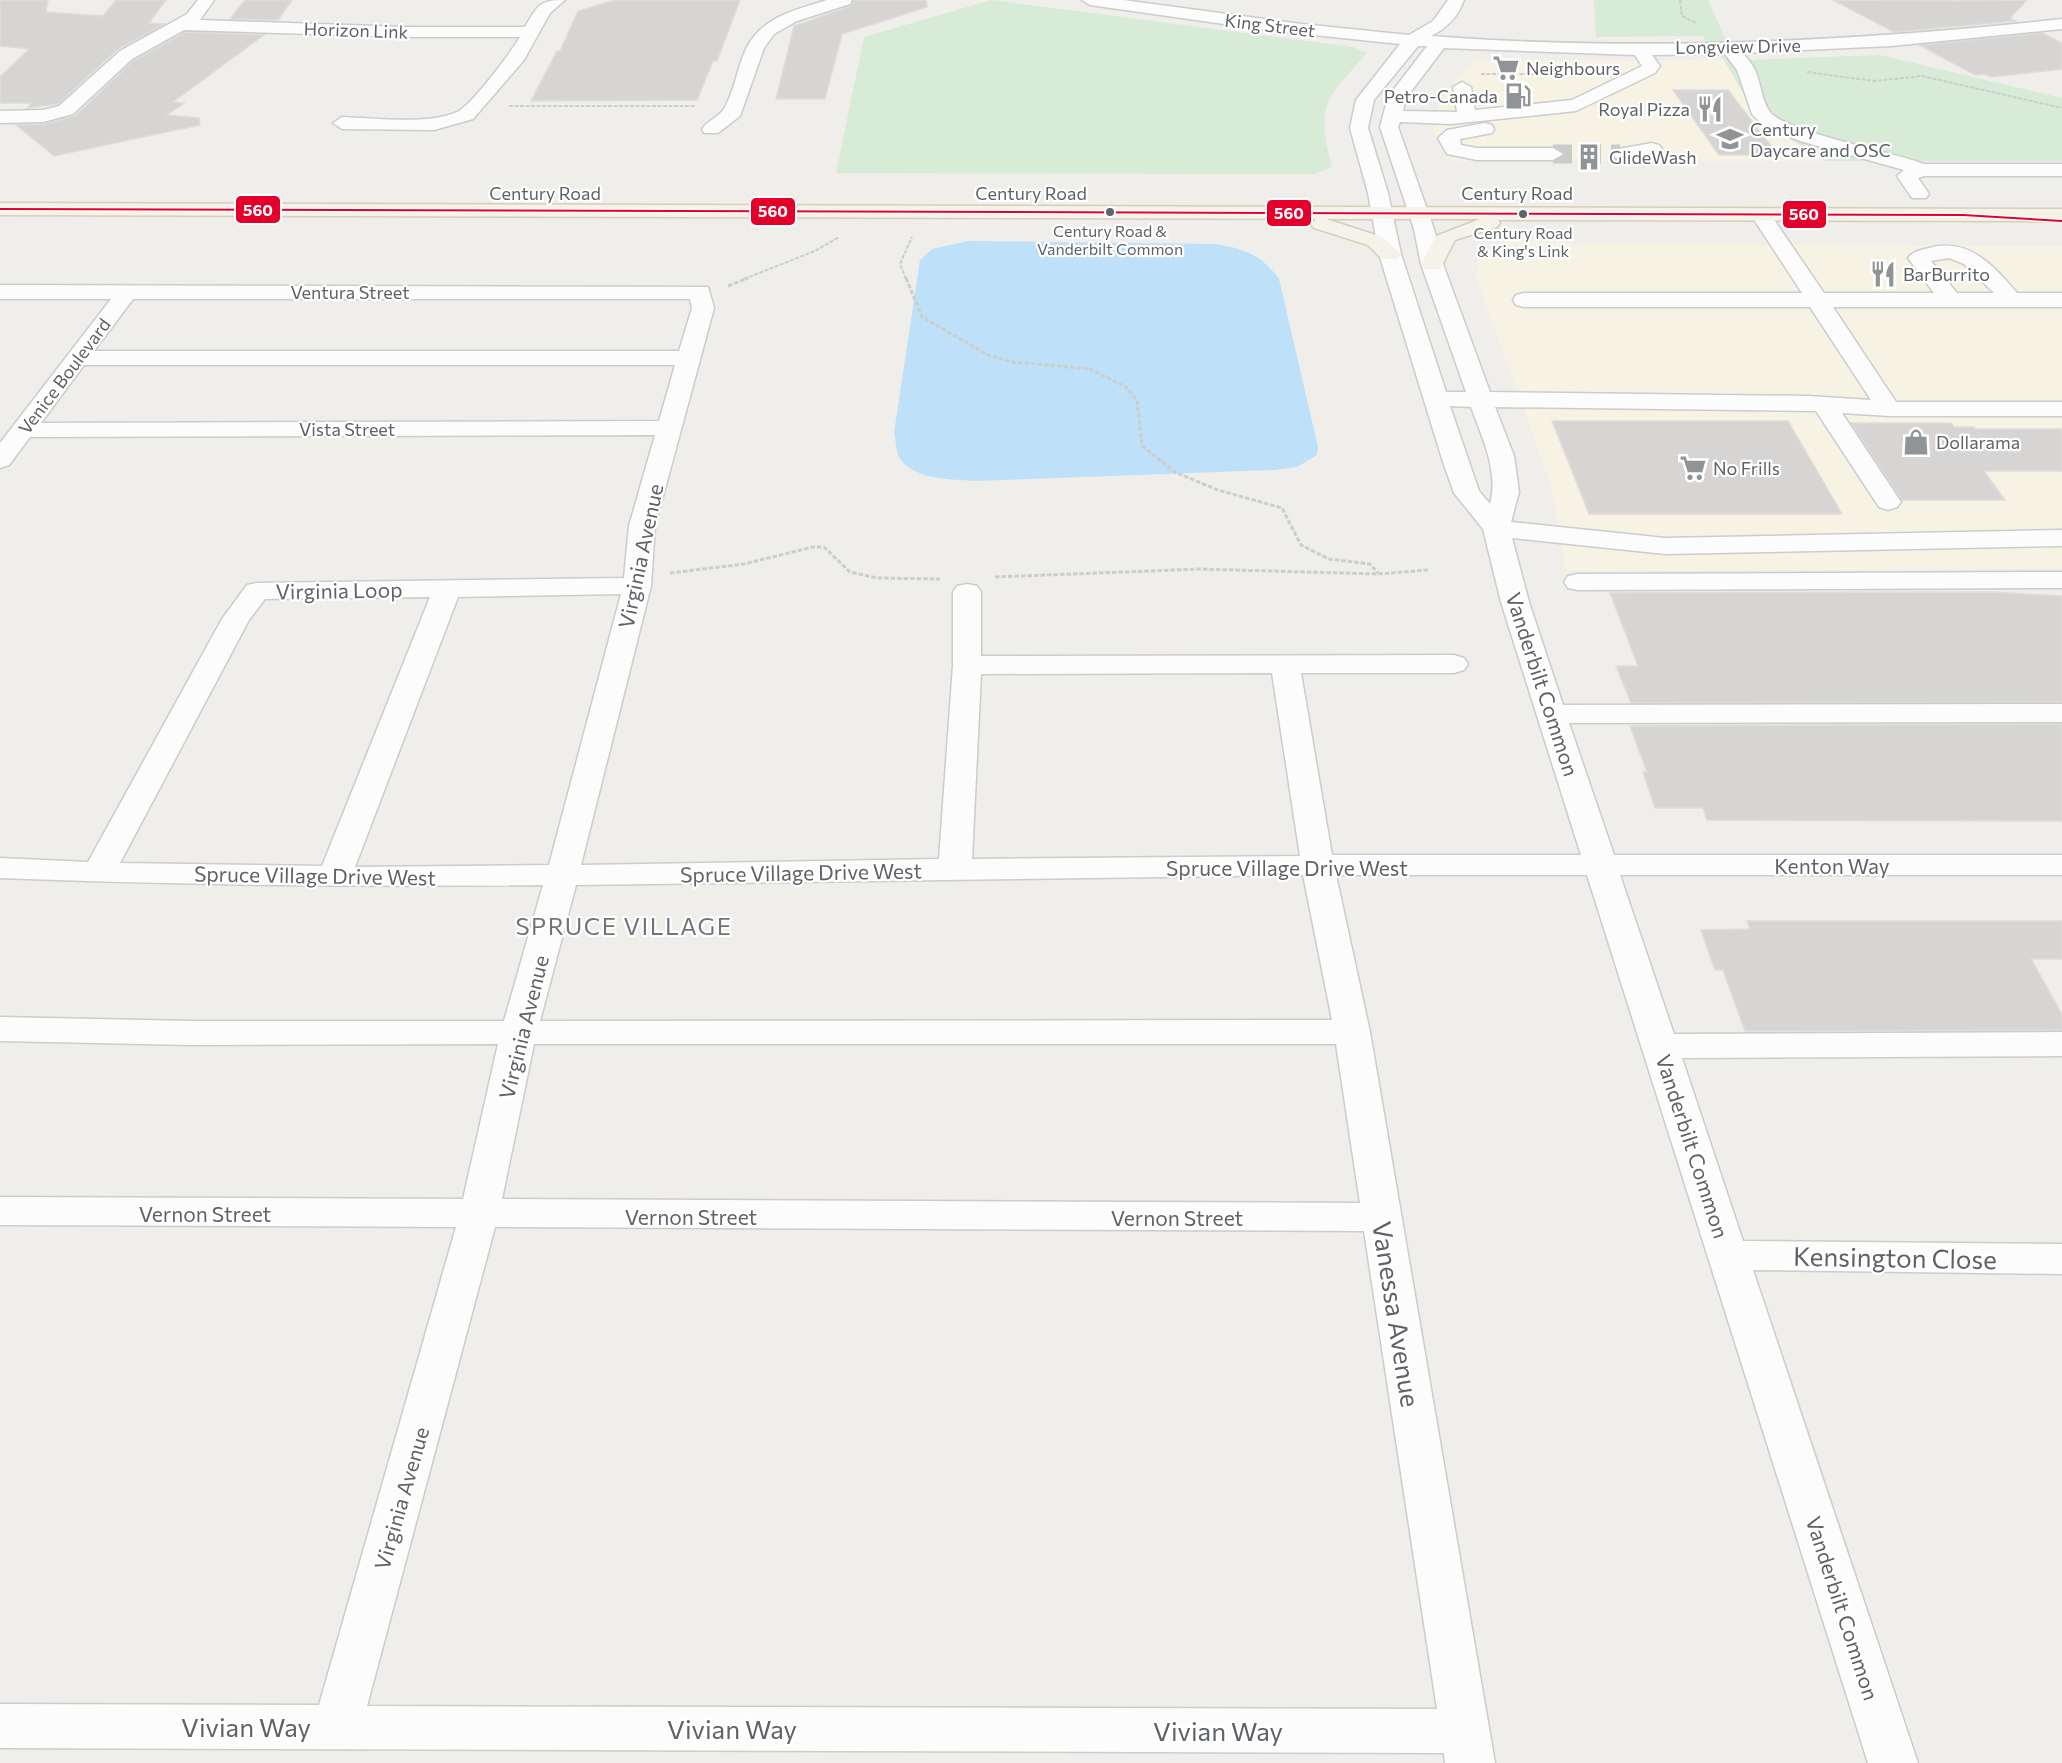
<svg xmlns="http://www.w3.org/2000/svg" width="2062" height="1763" font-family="Commissioner,sans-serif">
<rect width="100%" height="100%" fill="#efeeea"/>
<g fill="#f7f3e4">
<path d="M 1724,60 L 1758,119 L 1826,161 L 1451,161 L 1434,133 L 1440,99 L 1473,61 Z"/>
<path d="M 1511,240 L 1578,244 L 2062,246 L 2062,569 L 1566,571 L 1552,488 L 1476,277 L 1479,256 Z"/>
</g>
<g fill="#d8ebd6">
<path d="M 991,0 L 1353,47 L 1367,53 C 1326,99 1315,104 1332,167 L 1314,174 L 836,173 L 864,37 Z"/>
<path d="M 1594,0 L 1708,0 L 1724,36 L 1748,60 L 1880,55 L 2062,98 L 2062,161 L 1826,161 L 1758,119 L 1724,60 L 1702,36 L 1596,37 Z"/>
</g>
<path fill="#bfe0f9" d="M 968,241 L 1214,244 C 1243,248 1262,255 1279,279 L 1318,447 L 1317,455 L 1297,467 L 1274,470 L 975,481 C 952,479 912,480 899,457 C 896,451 896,440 894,433 L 920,260 L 932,249 Z"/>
<g fill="#d6d5d3" stroke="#deddd9" stroke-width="1.5">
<path d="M 0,0 L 48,0 L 46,12 L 103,16 L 116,0 L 166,0 L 149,23 L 165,24 L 118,49 L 58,104 L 27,108 L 31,103 L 0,103 L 0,77 L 29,49 L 0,46 Z"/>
<path d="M 245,0 L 292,0 L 278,20 L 230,19 Z"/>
<path d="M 615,0 L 740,0 L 717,61 L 713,61 L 697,100 L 531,101 L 557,51 L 560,51 L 578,11 Z"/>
<path d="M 854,0 L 926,0 L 927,7 L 842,34 L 825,99 L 776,99 L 794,26 L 851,6 Z"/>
<path d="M 1833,0 L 1959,1 L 2027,0 L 2010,18 L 2016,21 L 1894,32 Z"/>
<path d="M 185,32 L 264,35 L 173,102 L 184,103 L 167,115 L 199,118 L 200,125 L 54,156 L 16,125 L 44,124 L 75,116 L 133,61 Z"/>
<path d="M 2042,33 L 2062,43 L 2062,69 L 1991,77 L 1985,74 L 1975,75 L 1919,45 Z"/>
<path d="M 1673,90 L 1728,90 L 1778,155 L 1719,155 Z"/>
<path d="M 1552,421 L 1788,421 L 1842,514 L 1589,514 Z"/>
<path d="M 1851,423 L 1951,423 L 1954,427 L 1974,427 L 1976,429 L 2062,429 L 2062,471 L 1984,471 L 2005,500 L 1902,500 Z"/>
<path d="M 1993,592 L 2062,596 L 2062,702 L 1631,703 L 1616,666 L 1638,666 L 1610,593 Z"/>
<path d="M 2062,724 L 2062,821 L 1707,820 L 1703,808 L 1655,808 L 1643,772 L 1647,772 L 1630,726 Z"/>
<path d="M 1747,921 L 2062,921 L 2062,959 L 2031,959 L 2062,1014 L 2062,1030 L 1745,1031 L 1723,970 L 1715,970 L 1701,930 L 1750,929 Z"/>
</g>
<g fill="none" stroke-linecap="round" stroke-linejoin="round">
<path stroke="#cbcbca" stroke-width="19" stroke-dasharray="19 10" stroke-linecap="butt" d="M 1553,154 L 1620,154"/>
<g stroke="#cbcccc" stroke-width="3">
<g id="minor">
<path d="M 198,0 L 214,0 L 200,20 L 405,27 L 525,27 C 538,5 539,0 565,0 L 550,13 L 524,60 L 473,119 L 434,130 L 342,129 L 333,123 L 342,117 C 375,118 428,125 457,112 C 472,105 511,52 520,37 L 405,37 L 184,30 L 132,59 L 73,114 L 43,122 L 0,123 L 0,111 L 43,110 L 59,106 L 120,51 L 187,14 Z"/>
<path d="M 827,0 L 852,0 L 850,4 L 797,21 L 774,34 L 764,48 L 740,116 L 718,133 L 704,133 L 702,129 C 708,120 721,116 725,107 C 735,89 737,68 746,49 C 761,17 796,10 827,0 Z"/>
<path d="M 1082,0 L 1123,0 L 1302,24 L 1409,35 L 1433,21 L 1448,0 L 1464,0 C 1458,17 1447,28 1431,36 C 1642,52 1852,42 2062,19 L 2062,29 L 1891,46 L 1743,53 C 1747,58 1751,63 1754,68 C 1761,81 1761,100 1770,112 C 1785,132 1894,152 1924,164 L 2062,164 L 2062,176 L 1924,176 L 1918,178 L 1929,194 L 1926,198 L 1912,198 L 1897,176 L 1904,170 L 1800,141 L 1765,127 L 1752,114 L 1737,70 L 1725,54 L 1652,55 L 1660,66 L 1655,73 L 1576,111 L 1451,124 L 1400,122 L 1398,127 L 1434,229 L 1443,264 L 1490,392 L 1808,396 L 1871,400 L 1810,307 L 1524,307 L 1516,305 L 1513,300 L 1516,295 L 1524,293 L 1802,293 L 1751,215 L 1754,211 L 1768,211 L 1824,293 L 1934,293 L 1908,258 C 1913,251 1921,250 1929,248 C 1969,237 1994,266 2017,293 L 2062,293 L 2062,307 L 1833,307 L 1896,402 L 2062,402 L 2062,416 L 1889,416 L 1842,413 L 1901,502 L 1897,507 L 1888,510 L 1879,507 L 1816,411 L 1495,407 L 1514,456 L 1519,492 L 1511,522 L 1665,538 L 2062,530 L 2062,546 L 1665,554 L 1512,538 L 1529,602 L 1563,705 L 2062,704 L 2062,722 L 1569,723 L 1614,855 L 2062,855 L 2062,875 L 1620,875 L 1674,1034 L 2062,1032 L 2062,1056 L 1682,1058 L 1743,1241 L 2062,1244 L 2062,1274 L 1753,1270 L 1918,1763 L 1868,1763 L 1587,875 L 1336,875 L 1370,1032 L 1495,1763 L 1445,1763 L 1444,1753 L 0,1748 L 0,1704 L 319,1705 L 456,1227 L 0,1225 L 0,1197 L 463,1199 L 498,1044 L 191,1045 L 0,1041 L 0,1017 L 191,1021 L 504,1021 L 543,885 C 362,887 181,885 0,878 L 0,858 L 88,862 L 222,619 L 247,585 L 257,583 L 624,578 L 629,526 L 655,435 L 30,437 L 9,465 L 0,468 L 0,443 L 111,299 L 0,299 L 0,285 L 708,287 L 714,308 L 655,526 L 651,586 L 581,865 L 939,859 L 953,665 L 953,592 L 957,586 L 967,584 L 977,586 L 981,592 L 981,656 L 1454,655 L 1464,658 L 1468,664 L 1464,670 L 1454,673 L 1301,673 L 1332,855 L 1581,855 L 1501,602 L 1483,529 L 1454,493 L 1443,462 L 1379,254 L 1368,193 L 1350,128 L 1356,100 L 1400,44 L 1266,30 L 1090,5 ZM 1418,46 L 1427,46 L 1388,97 L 1380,127 L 1414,229 L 1421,264 L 1466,392 L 1446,392 L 1401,254 L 1388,193 L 1368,128 L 1374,100 ZM 1444,48 L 1635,55 L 1642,66 L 1572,100 L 1475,110 L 1471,87 L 1462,82 L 1453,87 L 1457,112 L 1403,111 L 1406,98 ZM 1949,258 L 1964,264 L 1994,293 L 1957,293 L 1931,261 ZM 133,299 L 690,299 L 692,308 L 679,351 L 94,351 ZM 84,365 L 675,365 L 659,421 L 41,423 ZM 1450,406 L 1471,407 C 1482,437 1499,472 1490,504 L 1479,491 ZM 621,594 L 549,865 L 355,867 L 458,597 ZM 430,597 L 322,866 L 120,863 L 249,620 L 265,599 ZM 1272,673 L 1300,856 L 972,859 L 981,674 ZM 1303,875 L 1332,1020 L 540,1021 L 576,885 ZM 534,1044 L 1336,1044 L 1360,1203 L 502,1199 ZM 495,1227 L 1364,1231 L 1437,1709 L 367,1706 Z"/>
<path d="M 1485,123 L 1492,125 L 1494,129 L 1492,133 L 1460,139 L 1461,145 L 1477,148 L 1553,148 L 1563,154 L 1553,160 L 1477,160 L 1447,154 L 1438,138 L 1447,130 Z"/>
<path d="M 1652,143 L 1659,145 L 1662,149 L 1659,153 L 1620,160 L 1610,154 L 1613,150 Z"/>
<path d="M 2062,572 L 2062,588 L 1578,590 L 1568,588 L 1564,582 L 1568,576 L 1578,574 Z"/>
</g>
</g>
<g stroke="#d7ceb8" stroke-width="3">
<path id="major" d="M 0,203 L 2062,209 L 2062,221 L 1498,220 L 1500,223 L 1497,227 L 1455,240 L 1440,269 L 1424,269 L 1421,264 L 1436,236 L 1480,219 L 1326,219 L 1382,237 L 1401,254 L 1398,259 L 1382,259 L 1368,245 L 1314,228 L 1311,224 L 1316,219 L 0,215 Z"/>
</g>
<g stroke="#cacfcc" stroke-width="2" stroke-dasharray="4 1.5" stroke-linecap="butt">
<path d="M 1680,0 L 1682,16 L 1696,23"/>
<path d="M 1807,72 L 1874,81 L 1922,76 L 2062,108"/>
<path d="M 1481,74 L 1540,74"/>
<path d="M 509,106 L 696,106"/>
<path d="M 744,279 L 815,251 L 839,237"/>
<path d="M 906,279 L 900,264 L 912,237"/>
</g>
<g stroke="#cacfcc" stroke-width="3" stroke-dasharray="4.5 2" stroke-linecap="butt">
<path d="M 906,278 L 922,317 L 990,356 L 1014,362 L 1090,369 L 1126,387 L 1137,400 L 1142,446 L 1175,472 L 1218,490 L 1282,508 L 1301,545 L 1329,559 L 1370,564 L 1378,573"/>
<path d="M 728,286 L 748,278"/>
<path d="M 670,573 L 744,564 L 813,547 L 824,547 L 850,572 L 877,578 L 940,579"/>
<path d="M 995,577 L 1199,569 L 1378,574 L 1428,570"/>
</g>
<use href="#minor" fill="#fdfcfc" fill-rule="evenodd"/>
<use href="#major" fill="#f4f2e9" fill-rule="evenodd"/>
<g stroke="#fff" stroke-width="4.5">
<path id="bus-1" d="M 0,209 L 1963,215 L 2062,221"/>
</g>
<use href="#bus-1" stroke="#e4002b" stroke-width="2"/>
</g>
<defs>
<g id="supermarket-bare" transform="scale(2.07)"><path d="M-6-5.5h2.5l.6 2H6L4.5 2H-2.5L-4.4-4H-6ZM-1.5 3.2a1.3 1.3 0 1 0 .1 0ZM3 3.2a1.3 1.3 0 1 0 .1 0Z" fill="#919496" stroke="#fff" stroke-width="2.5" paint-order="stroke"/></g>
<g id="fuel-bare" transform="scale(2.07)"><path d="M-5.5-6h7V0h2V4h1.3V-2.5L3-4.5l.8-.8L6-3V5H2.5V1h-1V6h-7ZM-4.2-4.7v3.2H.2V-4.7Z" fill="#919496" stroke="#fff" stroke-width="2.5" paint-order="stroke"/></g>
<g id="restaurant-bare" transform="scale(2.07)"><path d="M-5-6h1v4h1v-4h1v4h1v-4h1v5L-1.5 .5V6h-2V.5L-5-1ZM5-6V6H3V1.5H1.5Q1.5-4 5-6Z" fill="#919496" stroke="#fff" stroke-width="2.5" paint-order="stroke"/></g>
<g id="school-bare" transform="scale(2.07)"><path d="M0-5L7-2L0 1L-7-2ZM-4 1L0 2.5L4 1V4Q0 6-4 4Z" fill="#919496" stroke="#fff" stroke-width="2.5" paint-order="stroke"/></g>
<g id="building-bare" transform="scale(2.07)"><path d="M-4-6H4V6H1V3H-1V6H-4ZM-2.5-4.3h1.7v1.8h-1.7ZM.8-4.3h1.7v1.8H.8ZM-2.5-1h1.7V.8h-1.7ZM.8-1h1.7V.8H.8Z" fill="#919496" stroke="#fff" stroke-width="2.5" paint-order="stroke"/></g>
<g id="shop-bare" transform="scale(2.07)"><path d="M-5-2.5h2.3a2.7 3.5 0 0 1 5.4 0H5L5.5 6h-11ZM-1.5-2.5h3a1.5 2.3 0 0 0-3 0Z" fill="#919496" stroke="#fff" stroke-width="2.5" paint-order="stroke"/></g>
</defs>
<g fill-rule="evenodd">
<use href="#supermarket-bare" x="1506" y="68"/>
<use href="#fuel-bare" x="1518" y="96"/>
<use href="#restaurant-bare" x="1710" y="109"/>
<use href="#school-bare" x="1730" y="139"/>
<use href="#building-bare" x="1589" y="157"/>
<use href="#restaurant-bare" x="1883" y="274"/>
<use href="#shop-bare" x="1916" y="442"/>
<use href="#supermarket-bare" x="1693" y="468"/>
</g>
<g fill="#5f6368" stroke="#fff" stroke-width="2">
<circle cx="1110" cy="212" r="5"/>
<circle cx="1523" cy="214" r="5"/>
</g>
<g text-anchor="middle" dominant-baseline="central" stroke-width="4.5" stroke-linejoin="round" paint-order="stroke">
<g font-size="16" fill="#5f6368" stroke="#fff">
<text x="1110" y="230">Century Road &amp;<tspan x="1110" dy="18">Vanderbilt Common</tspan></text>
<text x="1523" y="232">Century Road<tspan x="1523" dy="18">&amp; King's Link</tspan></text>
</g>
<g font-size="18" fill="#5f6368" stroke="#fff">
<text transform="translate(1270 25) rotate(7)">King Street</text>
<text transform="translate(356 30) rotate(2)">Horizon Link</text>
<text transform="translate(1738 46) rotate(-1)">Longview Drive</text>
<text x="545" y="193">Century Road</text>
<text x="1031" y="193">Century Road</text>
<text x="1517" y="193">Century Road</text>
<text x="350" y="292">Ventura Street</text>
<text transform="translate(64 376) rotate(-53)">Venice Boulevard</text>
<text x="347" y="429">Vista Street</text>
</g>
<g font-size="18" fill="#5f6368" stroke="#fff" text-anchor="start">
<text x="1526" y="68">Neighbours</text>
<text x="1498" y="96" text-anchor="end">Petro-Canada</text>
<text x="1690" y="109" text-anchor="end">Royal Pizza</text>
<text x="1750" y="129">Century<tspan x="1750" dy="21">Daycare and OSC</tspan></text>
<text x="1609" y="157">GlideWash</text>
<text x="1903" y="274">BarBurrito</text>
<text x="1936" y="442">Dollarama</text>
<text x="1713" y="468">No Frills</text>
</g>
<g font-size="21" fill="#5f6368" stroke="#fff">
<text transform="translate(640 556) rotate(-78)">Virginia Avenue</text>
<text transform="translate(339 590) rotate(-1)">Virginia Loop</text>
<text transform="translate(1543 684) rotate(72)">Vanderbilt Common</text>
<text x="1832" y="865">Kenton Way</text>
<text x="1287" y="867">Spruce Village Drive West</text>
<text transform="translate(801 872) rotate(-1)">Spruce Village Drive West</text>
<text transform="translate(315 875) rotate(1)">Spruce Village Drive West</text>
<text transform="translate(523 1027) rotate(-76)">Virginia Avenue</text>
<text transform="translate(1693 1146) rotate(72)">Vanderbilt Common</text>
<text x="205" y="1213">Vernon Street</text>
<text x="691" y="1216">Vernon Street</text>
<text x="1177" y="1217">Vernon Street</text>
<text transform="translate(401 1498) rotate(-74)">Virginia Avenue</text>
<text transform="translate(1843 1608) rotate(72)">Vanderbilt Common</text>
</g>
<g font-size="24" letter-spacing="1.5" fill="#70757a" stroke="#fff">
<text x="624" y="925">SPRUCE VILLAGE</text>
</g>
<g font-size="26" fill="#5f6368" stroke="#fff">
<text transform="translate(1895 1257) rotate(1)">Kensington Close</text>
<text transform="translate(1397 1314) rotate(81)">Vanessa Avenue</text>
<text x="246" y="1726">Vivian Way</text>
<text x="732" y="1728">Vivian Way</text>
<text x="1218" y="1730">Vivian Way</text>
</g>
</g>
<g stroke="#fff" stroke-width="2">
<rect x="235" y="195" width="46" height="29" rx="6" fill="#e4002b"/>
<rect x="750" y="197" width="46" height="29" rx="6" fill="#e4002b"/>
<rect x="1266" y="199" width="46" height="28" rx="6" fill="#e4002b"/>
<rect x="1782" y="200" width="45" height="29" rx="6" fill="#e4002b"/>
</g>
<g font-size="16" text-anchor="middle" font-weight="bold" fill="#fff">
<text x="258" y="216">560</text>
<text x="773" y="217">560</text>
<text x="1289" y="219">560</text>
<text x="1804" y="220">560</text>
</g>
</svg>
